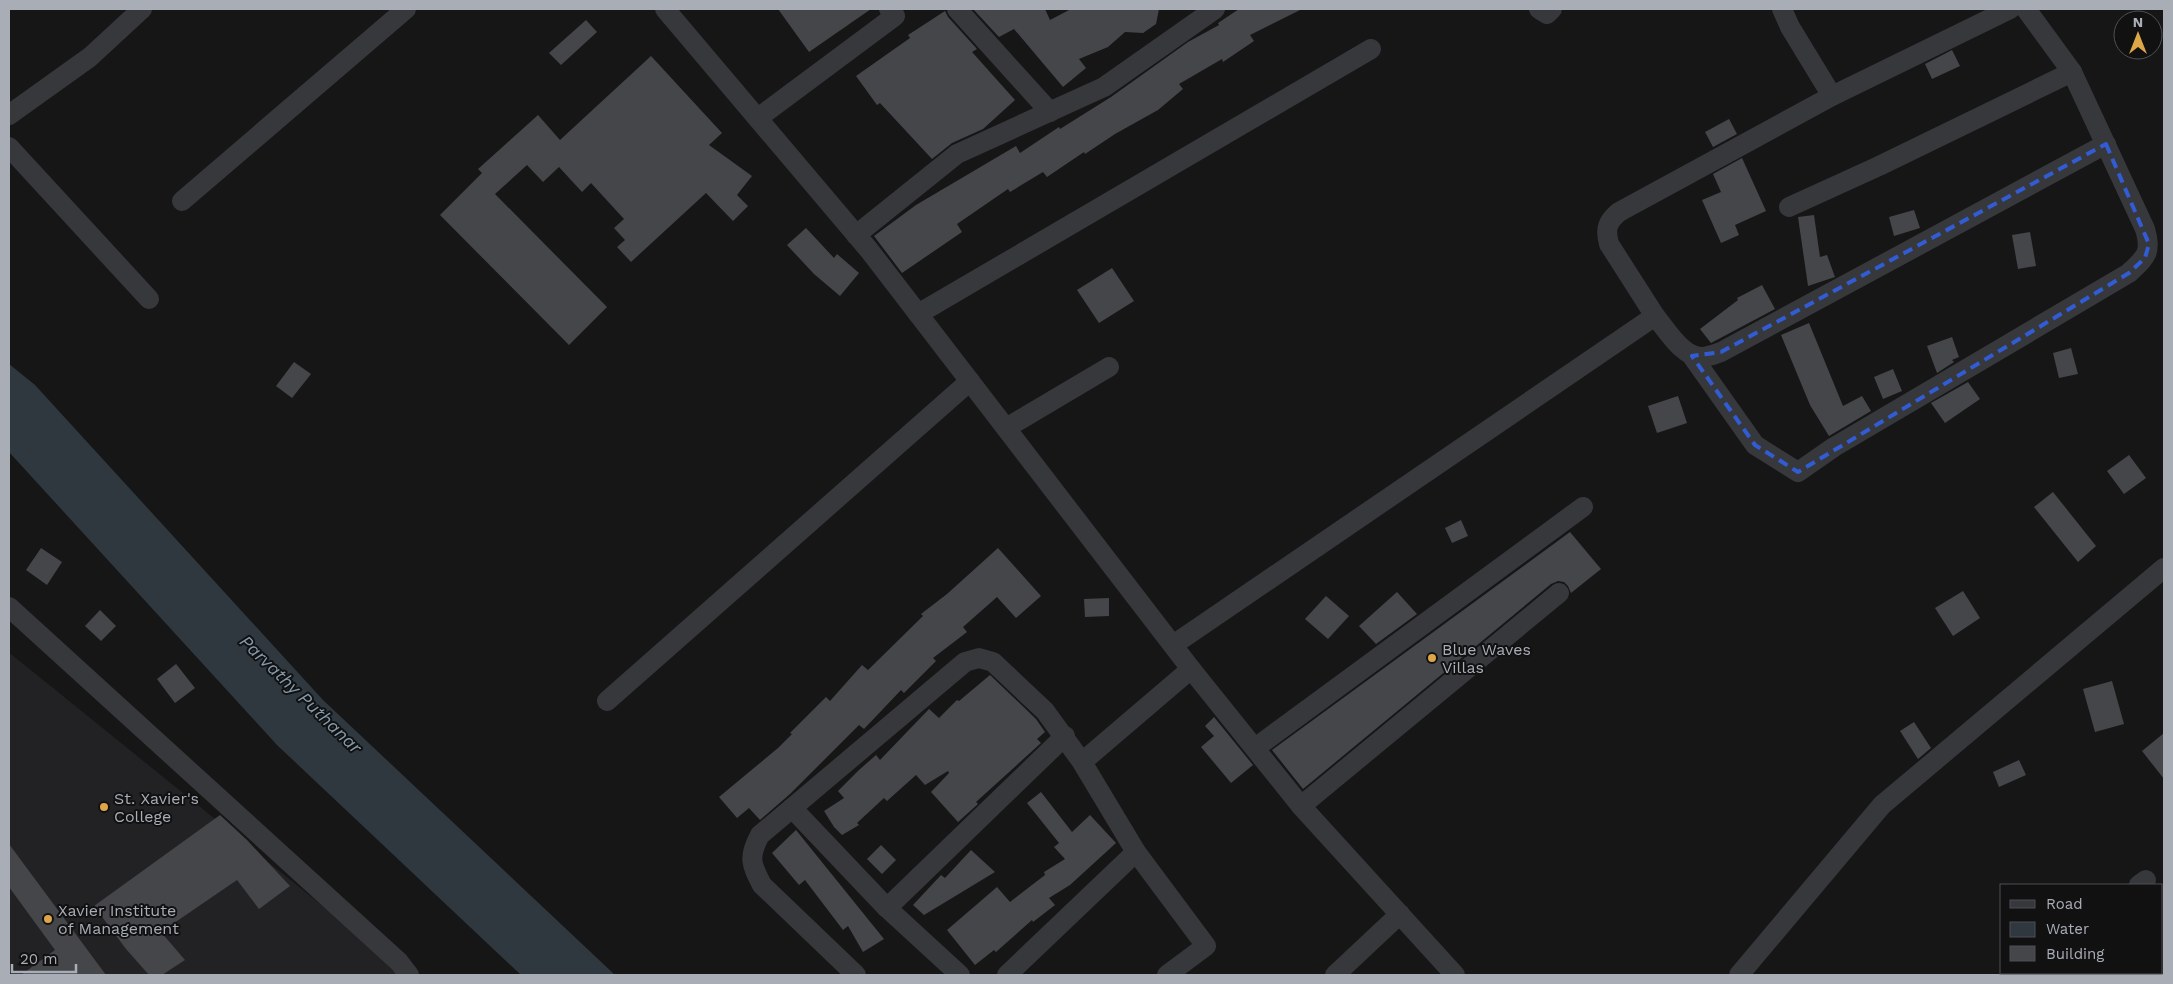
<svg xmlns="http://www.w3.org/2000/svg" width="2173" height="984" font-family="'Work Sans',sans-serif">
<rect width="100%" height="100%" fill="#161617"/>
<path fill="#222224" d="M 11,654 L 387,958 L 398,975 L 9,975 L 9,656 Z"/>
<path fill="#30383f" d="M 9,364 L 35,385 L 323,700 L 615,975 L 521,975 L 277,745 L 9,452 Z"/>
<g fill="#45464a">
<path d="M 778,9 L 871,9 L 809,52 Z"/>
<path d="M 973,9 L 1045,9 L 1050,20 L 1071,9 L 1159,9 L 1156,24 L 1143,33 L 1125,32 L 1108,47 L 1079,59 L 1086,68 L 1063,87 L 1014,29 L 999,37 Z"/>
<path d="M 1239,9 L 1302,9 L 1250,35 L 1254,41 L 1223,62 L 1222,59 L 1179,84 L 1183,89 L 1158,110 L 1115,134 L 1085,154 L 1084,152 L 1047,177 L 1043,172 L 1010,192 L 1008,189 L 957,224 L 962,232 L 902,273 L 874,236 L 916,205 L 1016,146 L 1020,153 L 1059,127 L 1060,129 L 1111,97 L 1188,42 L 1219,25 L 1218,23 Z"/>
<path d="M 945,11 L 948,17 L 977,49 L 972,52 L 1015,100 L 983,129 L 952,143 L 932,159 L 880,103 L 877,105 L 856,76 L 910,38 L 908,35 Z"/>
<path d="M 586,20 L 597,32 L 561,65 L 549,53 Z"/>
<path d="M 1952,50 L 1960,66 L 1932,79 L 1925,64 Z"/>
<path d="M 651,56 L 722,133 L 709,145 L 752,176 L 737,195 L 748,206 L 733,221 L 706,193 L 631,262 L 617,247 L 625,240 L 614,228 L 624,219 L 591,183 L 582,192 L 559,167 L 543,182 L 527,165 L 495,194 L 607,307 L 569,345 L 440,215 L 482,173 L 478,169 L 538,115 L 560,140 Z"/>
<path d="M 1729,119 L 1737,134 L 1713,147 L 1705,132 Z"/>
<path d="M 1742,158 L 1766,211 L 1735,225 L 1739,235 L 1721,243 L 1702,200 L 1721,192 L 1713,174 Z"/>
<path d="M 1914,210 L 1920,228 L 1894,236 L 1889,217 Z"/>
<path d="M 1814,215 L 1820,257 L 1827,255 L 1835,277 L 1808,286 L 1798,217 Z"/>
<path d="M 806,228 L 834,258 L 837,254 L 859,273 L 840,296 L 814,274 L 787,245 Z"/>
<path d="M 2030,232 L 2036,266 L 2018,269 L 2012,235 Z"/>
<path d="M 1112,268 L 1134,301 L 1099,323 L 1077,290 Z"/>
<path d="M 1762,285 L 1775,309 L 1711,343 L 1700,329 L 1738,300 L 1737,298 Z"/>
<path d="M 1809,323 L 1843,406 L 1862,396 L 1871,411 L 1829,436 L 1810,405 L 1781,335 Z"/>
<path d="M 1952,337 L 1959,357 L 1952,360 L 1954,362 L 1937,373 L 1927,346 Z"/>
<path d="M 2071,348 L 2078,374 L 2059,378 L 2053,353 Z"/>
<path d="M 294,362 L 311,374 L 292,398 L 276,386 Z"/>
<path d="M 1893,369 L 1902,391 L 1883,399 L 1874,377 Z"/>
<path d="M 1968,382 L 1980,399 L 1945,423 L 1931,403 Z"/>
<path d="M 1678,396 L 1687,423 L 1657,433 L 1648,406 Z"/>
<path d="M 2129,455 L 2146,478 L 2124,494 L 2107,471 Z"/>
<path d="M 2053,492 L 2096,546 L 2078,562 L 2034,507 Z"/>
<path d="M 1461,520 L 1468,536 L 1452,543 L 1445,528 Z"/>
<path d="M 1570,532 L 1601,569 L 1571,593 L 1568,586 L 1564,582 L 1558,581 L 1551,584 L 1303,789 L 1272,750 Z"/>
<path d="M 41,548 L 62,562 L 47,585 L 26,570 Z"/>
<path d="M 998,548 L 1041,596 L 1016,618 L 997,597 L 963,627 L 967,632 L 933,658 L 936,661 L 904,693 L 901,690 L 864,729 L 859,725 L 790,794 L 760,820 L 749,808 L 737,818 L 719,797 L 778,748 L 792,734 L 790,733 L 826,697 L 830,701 L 862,665 L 868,670 L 923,616 L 921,614 L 947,594 Z"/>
<path d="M 1963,591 L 1980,618 L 1953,636 L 1935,608 Z"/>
<path d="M 1397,592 L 1417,614 L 1376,644 L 1359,626 Z"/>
<path d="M 1326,596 L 1349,616 L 1328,639 L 1305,619 Z"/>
<path d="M 1109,598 L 1109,616 L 1085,617 L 1084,599 Z"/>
<path d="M 100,610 L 116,626 L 101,641 L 85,626 Z"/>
<path d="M 176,664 L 195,688 L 175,703 L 157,679 Z"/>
<path d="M 990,675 L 1036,719 L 1045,732 L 1037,739 L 1041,743 L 976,802 L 978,804 L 958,822 L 931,792 L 949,773 L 948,771 L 925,785 L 916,775 L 887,801 L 884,798 L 857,823 L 859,825 L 842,835 L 834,827 L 824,811 L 844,798 L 838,791 L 859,770 L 876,755 L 880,760 L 929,709 L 939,718 L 957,700 L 959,701 Z"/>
<path d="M 2112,681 L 2124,724 L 2095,732 L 2083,689 Z"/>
<path d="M 1214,717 L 1253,765 L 1231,783 L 1201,747 L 1214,736 L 1205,726 Z"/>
<path d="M 1914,722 L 1931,748 L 1918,759 L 1900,731 Z"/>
<path d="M 2164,733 L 2164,779 L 2142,751 Z"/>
<path d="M 2019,760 L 2026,775 L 1999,787 L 1993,772 Z"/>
<path d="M 1041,792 L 1072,832 L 1090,815 L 1116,843 L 1070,885 L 1049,898 L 1055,905 L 1033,922 L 1032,920 L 996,952 L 994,950 L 975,965 L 947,930 L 997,887 L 1010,902 L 1045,875 L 1044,872 L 1065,859 L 1054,847 L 1059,843 L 1027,803 Z"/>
<path d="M 220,815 L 247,840 L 290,886 L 259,909 L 237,880 L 161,932 L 185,960 L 162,975 L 149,975 L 126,949 L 94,906 Z"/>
<path d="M 796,830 L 884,939 L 863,952 L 848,926 L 843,930 L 805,880 L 799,885 L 772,853 Z"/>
<path d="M 9,844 L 106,975 L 21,975 L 55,950 L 9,887 Z"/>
<path d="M 881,845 L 896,860 L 882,874 L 867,859 Z"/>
<path d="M 971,850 L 995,872 L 924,915 L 913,905 L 941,875 L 945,878 Z"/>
</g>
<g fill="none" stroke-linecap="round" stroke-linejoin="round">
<g stroke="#37383c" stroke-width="20">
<path d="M 665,9 L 869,250 L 1191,669 L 1301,806 L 1455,975"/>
<path d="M 957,9 L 1050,112"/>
<path d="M 1539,9 L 1547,14 L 1552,9"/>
<path d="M 1782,9 L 1790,27 L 1832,96"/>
<path d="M 9,115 L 90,57 L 142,9"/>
<path d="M 758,118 L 895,16 L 889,9"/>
<path d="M 9,147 L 149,299"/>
<path d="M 182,201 L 406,9"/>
<path d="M 1789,207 L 1879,166 L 2072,72"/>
<path d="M 856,235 L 957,154 L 1104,87 L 1215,9"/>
<path d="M 918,314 L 1371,49"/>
<path d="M 1655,316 L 1609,244 C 1605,229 1607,222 1619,212 L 1832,96 L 2010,9"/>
<path d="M 1692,356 L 1755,445 L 1798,472 L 1834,447 L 2129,273 C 2146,257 2152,253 2145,229 L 2072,72 L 2026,9"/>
<path d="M 1006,428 L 1109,367"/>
<path d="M 9,607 L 399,962 L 409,975"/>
<path d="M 1173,645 L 1655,316 C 1667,330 1682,357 1702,357 C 1708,357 1715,354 1721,352 L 2106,144"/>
<path d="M 607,701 L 970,381"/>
<path d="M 1255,748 L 1583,507"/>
<path d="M 1082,762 L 1191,669"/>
<path d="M 1301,806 L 1559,593"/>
<path d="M 792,808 L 887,908 L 960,975"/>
<path d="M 2139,885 L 2146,880"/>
<path d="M 887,908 L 1065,736"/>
<path d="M 856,975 L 762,885 C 751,864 748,857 760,835 L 965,662 L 979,658 L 993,662 L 1045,711 L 1082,762 L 1136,852 L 1206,946 L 1167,975"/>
<path d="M 1007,975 L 1136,852"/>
<path d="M 1335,975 L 1400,914"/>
<path d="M 1739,975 L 1882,805 L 2164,568"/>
<path d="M 2028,975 L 2031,973"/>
</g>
</g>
<path fill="none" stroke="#325cd3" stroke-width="4" stroke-dasharray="10 6" stroke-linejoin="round" d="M 2106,144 L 2149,244 L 2145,258 L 2129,273 L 1798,472 L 1755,445 L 1692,356 L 1721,352 Z"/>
<g fill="#dda648" stroke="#111112" stroke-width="2">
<circle cx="1432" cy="658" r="5"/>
<circle cx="104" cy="807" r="5"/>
<circle cx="48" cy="919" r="5"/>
</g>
<g text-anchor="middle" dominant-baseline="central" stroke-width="4" stroke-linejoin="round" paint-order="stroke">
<g font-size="16" fill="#a9adb6" stroke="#111112" text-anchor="start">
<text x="1442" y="649">Blue Waves<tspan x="1442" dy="18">Villas</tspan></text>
<text x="114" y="798">St. Xavier's<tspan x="114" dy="18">College</tspan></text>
<text x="58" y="910">Xavier Institute<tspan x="58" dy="18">of Management</tspan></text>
</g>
<g font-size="18" font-style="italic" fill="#849bad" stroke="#111112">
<text transform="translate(301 694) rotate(44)">Parvathy Puthanar</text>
</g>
</g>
<rect width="2173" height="984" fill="none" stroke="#a9adb6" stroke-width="20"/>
<rect x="2000" y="884" width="162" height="90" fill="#111112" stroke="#4e4f54"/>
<rect x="2010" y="900" width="25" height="8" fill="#37383c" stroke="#4e4f54"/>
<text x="2046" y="909" font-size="15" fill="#a9adb6">Road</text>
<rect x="2010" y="922" width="25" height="15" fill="#30383f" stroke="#4e4f54"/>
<text x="2046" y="934" font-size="15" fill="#a9adb6">Water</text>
<rect x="2010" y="946" width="25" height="15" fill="#45464a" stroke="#4e4f54"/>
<text x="2046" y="959" font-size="15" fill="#a9adb6">Building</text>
<g transform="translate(2138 35)"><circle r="24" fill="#111112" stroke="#4e4f54"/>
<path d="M0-4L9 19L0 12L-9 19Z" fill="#dda648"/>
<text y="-8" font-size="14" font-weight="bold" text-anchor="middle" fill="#a9adb6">N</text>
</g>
<path d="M12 964v8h64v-8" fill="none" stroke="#a9adb6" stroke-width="2.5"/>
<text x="20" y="964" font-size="15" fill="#a9adb6" stroke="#111112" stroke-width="4" paint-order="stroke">20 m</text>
</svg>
